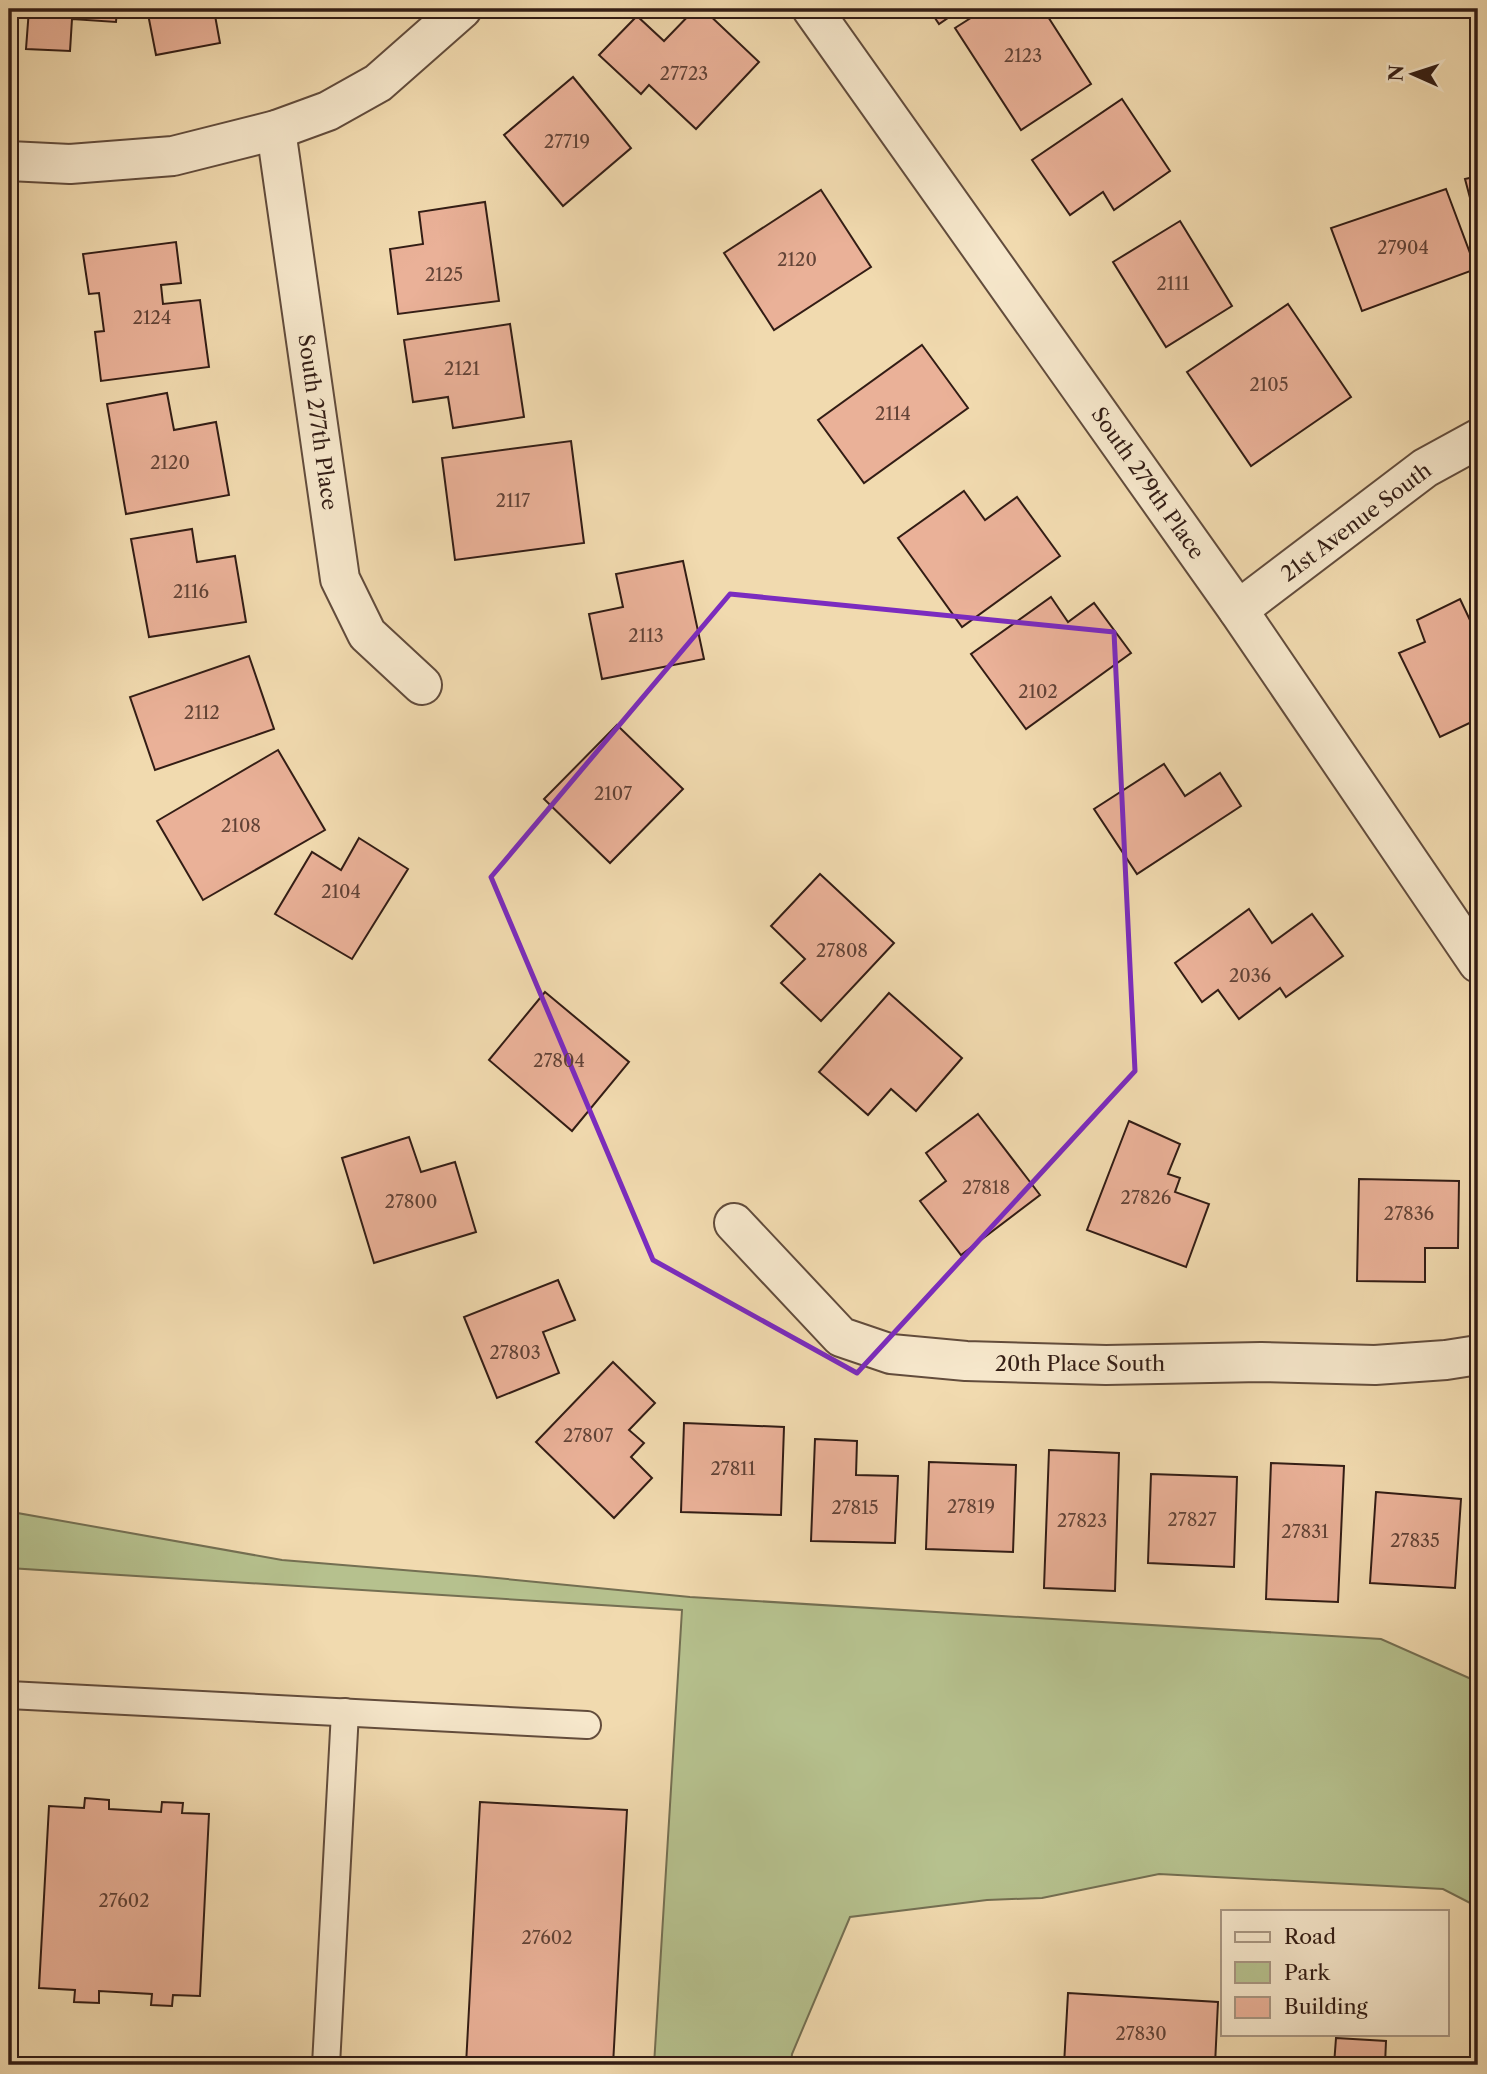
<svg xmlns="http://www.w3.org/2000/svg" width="1487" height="2074" font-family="'Libre Caslon Text',serif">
<rect width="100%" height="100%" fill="#f1daaf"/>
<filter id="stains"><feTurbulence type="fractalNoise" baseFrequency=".00286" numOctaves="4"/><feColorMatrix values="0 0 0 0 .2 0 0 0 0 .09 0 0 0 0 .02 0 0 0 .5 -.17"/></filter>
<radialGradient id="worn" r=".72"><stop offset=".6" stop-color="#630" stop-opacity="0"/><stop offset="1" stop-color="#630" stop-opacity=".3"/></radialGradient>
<path fill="#b6c18e" stroke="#746f52" stroke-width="2" d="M 9,1503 L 12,1512 L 282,1560 L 476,1576 L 690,1597 L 1381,1639 L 1478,1682 L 1478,1907 L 1443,1889 L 1159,1874 L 1042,1898 L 987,1900 L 850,1917 L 792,2054 L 791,2065 L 654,2065 L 682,1610 L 9,1568 Z"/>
<g fill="#eab198" stroke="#331d15" stroke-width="2">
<path d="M 29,9 L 117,9 L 116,22 L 72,19 L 70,51 L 26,49 Z"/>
<path d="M 147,9 L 218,9 L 214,10 L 220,43 L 156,55 Z"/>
<path d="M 695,9 L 703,9 L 759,62 L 696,129 L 649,85 L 641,94 L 599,55 L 637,16 L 664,41 Z"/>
<path d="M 929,9 L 961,9 L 939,24 Z"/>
<path d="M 985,9 L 1043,9 L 1091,84 L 1021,130 L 955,28 Z"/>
<path d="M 573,77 L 631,148 L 563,206 L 504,135 Z"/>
<path d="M 1122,99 L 1170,171 L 1114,210 L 1103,192 L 1070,215 L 1032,160 Z"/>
<path d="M 1478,176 L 1478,228 L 1465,179 Z"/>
<path d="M 1446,189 L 1476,269 L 1362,311 L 1331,228 Z"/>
<path d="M 821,190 L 871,267 L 774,330 L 724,253 Z"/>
<path d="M 485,202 L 499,301 L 398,314 L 390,249 L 423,244 L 419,212 Z"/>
<path d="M 1180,221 L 1232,306 L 1166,347 L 1113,262 Z"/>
<path d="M 176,242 L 181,283 L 161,285 L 163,304 L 200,300 L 209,367 L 101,381 L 95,332 L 104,331 L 99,293 L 89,294 L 83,254 Z"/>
<path d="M 1288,304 L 1351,397 L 1251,466 L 1187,372 Z"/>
<path d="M 510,324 L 524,417 L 453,428 L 448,397 L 413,402 L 404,340 Z"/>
<path d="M 922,345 L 968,408 L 864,483 L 818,420 Z"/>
<path d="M 167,393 L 174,430 L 216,422 L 229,495 L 126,514 L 107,404 Z"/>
<path d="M 571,441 L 584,543 L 455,560 L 442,458 Z"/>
<path d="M 964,491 L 985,520 L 1017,497 L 1060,556 L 962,627 L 898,538 Z"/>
<path d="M 192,529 L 197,562 L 235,556 L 246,622 L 149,637 L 131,539 Z"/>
<path d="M 683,561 L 704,659 L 602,679 L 589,614 L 623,607 L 616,574 Z"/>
<path d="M 1051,597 L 1068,622 L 1094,603 L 1131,653 L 1026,729 L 971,654 Z"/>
<path d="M 1460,599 L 1478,637 L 1478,719 L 1440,737 L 1399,653 L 1425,642 L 1417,620 Z"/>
<path d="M 249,656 L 274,729 L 155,770 L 130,697 Z"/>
<path d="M 617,725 L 683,789 L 610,863 L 544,799 Z"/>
<path d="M 278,750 L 325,830 L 203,900 L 157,821 Z"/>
<path d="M 1164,764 L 1185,796 L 1220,773 L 1241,806 L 1137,874 L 1094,809 Z"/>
<path d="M 359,838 L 408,869 L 352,959 L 275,914 L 312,852 L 341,870 Z"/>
<path d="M 820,874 L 894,943 L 821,1021 L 781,983 L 805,959 L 771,926 Z"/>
<path d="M 1249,909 L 1272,943 L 1312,914 L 1343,956 L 1286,997 L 1280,988 L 1239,1019 L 1218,990 L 1202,1002 L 1175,963 Z"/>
<path d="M 545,992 L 629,1062 L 572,1131 L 489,1060 Z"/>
<path d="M 889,993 L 962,1058 L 916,1111 L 891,1089 L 868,1115 L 819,1072 Z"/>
<path d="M 978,1114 L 1040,1195 L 961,1255 L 920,1201 L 946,1181 L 926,1153 Z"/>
<path d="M 1129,1121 L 1180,1144 L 1168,1174 L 1180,1178 L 1175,1192 L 1209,1204 L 1186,1267 L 1087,1230 Z"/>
<path d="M 409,1137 L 421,1172 L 455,1162 L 476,1232 L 374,1263 L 342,1158 Z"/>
<path d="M 1359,1179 L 1459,1181 L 1458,1248 L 1425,1248 L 1425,1282 L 1357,1281 Z"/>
<path d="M 558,1280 L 575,1320 L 543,1332 L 559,1373 L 497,1398 L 464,1317 Z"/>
<path d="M 613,1362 L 655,1403 L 629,1430 L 644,1443 L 631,1457 L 652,1478 L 614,1518 L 536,1442 Z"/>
<path d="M 684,1423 L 784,1427 L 781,1515 L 681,1512 Z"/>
<path d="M 815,1439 L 857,1441 L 856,1475 L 898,1476 L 895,1543 L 811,1541 Z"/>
<path d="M 1049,1450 L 1119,1453 L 1115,1591 L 1044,1588 Z"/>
<path d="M 929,1462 L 1016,1465 L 1013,1552 L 926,1549 Z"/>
<path d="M 1271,1463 L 1344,1466 L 1338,1602 L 1266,1599 Z"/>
<path d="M 1151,1474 L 1237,1477 L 1234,1567 L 1148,1563 Z"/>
<path d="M 1376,1492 L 1461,1499 L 1455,1588 L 1370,1583 Z"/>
<path d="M 85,1798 L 109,1800 L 109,1809 L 161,1812 L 162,1802 L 183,1803 L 182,1813 L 209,1814 L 200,1996 L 173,1995 L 172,2006 L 151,2005 L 152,1994 L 99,1991 L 99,2003 L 74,2002 L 75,1990 L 39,1988 L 49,1806 L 84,1808 Z"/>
<path d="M 480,1802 L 627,1810 L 613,2065 L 466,2065 Z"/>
<path d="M 1068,1993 L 1218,2002 L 1215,2065 L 1064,2065 Z"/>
<path d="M 1336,2038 L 1386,2041 L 1385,2065 L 1334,2065 Z"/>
<path d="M 1411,2057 L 1478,2060 L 1478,2065 L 1411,2065 Z"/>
</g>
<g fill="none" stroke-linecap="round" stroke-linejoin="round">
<g stroke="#624c3c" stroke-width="30">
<g id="service">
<path d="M 9,1695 L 587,1725"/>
<path d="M 326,2065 L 345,1712"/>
</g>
</g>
<g stroke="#624c3c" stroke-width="42">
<g id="minor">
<path d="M 812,9 L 1238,610 L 1478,963"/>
<path d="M 276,130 L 340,579 L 367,634 L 422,685"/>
<path d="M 9,161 L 70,164 L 173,156 L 276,130 L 328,111 L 378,83 L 462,9"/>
<path d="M 1238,610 L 1425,468 L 1478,439"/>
<path d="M 734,1223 L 841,1337 L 891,1354 L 966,1361 L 1106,1365 L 1261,1362 L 1375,1365 L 1446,1360 L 1478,1355"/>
</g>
</g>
<use href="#service" stroke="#f6e7cb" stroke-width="26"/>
<use href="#minor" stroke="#f6e7cb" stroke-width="38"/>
</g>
<path fill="none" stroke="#7b2cbf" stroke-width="5" stroke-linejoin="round" d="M 730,594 L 1114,632 L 1135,1071 L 857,1373 L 653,1260 L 491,877 Z"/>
<g text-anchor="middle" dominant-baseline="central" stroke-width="5" stroke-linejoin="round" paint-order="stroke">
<g font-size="18" fill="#614236">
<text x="1023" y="56">2123</text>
<text x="684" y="74">27723</text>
<text x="567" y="142">27719</text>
<text x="1403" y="248">27904</text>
<text x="797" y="260">2120</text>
<text x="444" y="275">2125</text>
<text x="1173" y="284">2111</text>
<text x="152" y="318">2124</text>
<text x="462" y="369">2121</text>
<text x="1269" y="385">2105</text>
<text x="893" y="414">2114</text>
<text x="170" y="463">2120</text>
<text x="513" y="501">2117</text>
<text x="191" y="592">2116</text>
<text x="646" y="636">2113</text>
<text x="1038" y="692">2102</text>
<text x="202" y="713">2112</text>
<text x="613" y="794">2107</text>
<text x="241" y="826">2108</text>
<text x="341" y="892">2104</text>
<text x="842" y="951">27808</text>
<text x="1250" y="976">2036</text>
<text x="559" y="1061">27804</text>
<text x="986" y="1188">27818</text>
<text x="1146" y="1198">27826</text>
<text x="411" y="1202">27800</text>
<text x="1409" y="1214">27836</text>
<text x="515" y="1353">27803</text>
<text x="588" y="1436">27807</text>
<text x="733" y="1469">27811</text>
<text x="971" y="1507">27819</text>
<text x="855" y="1508">27815</text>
<text x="1192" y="1520">27827</text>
<text x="1082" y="1521">27823</text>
<text x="1305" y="1532">27831</text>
<text x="1415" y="1541">27835</text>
<text x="124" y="1901">27602</text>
<text x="547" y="1938">27602</text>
<text x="1141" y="2034">27830</text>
</g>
<g font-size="21" fill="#331d15" stroke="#f6e7cb">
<text transform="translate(318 422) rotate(82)">South 277th Place</text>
<text transform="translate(1148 483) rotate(55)">South 279th Place</text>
<text transform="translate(1356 522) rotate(-37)">21st Avenue South</text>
<text x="1080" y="1363">20th Place South</text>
</g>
</g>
<rect width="1487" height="2074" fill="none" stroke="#f1daaf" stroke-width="35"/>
<rect x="10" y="10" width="1466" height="2053" fill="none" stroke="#331d15" stroke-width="3.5"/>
<rect x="18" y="18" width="1452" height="2039" fill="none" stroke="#331d15" stroke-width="2"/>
<rect x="1221" y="1910" width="228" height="126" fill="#f6e7cb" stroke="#a89682" stroke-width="2"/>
<rect x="1235" y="1932" width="35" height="10" fill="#f6e7cb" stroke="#a89682" stroke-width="2"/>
<text x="1284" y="1944" font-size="21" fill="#331d15">Road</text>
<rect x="1235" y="1962" width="35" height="21" fill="#b6c18e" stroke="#a89682" stroke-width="2"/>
<text x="1284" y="1980" font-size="21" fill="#331d15">Park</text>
<rect x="1235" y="1997" width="35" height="21" fill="#eab198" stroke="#a89682" stroke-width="2"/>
<text x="1284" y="2014" font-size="21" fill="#331d15">Building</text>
<g transform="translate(1413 74) rotate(273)" stroke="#f6e7cb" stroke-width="5" paint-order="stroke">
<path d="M0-5L12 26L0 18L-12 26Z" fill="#331d15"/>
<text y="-10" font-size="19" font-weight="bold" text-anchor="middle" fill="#331d15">N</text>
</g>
<rect width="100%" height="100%" filter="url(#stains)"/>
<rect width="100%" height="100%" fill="url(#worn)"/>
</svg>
